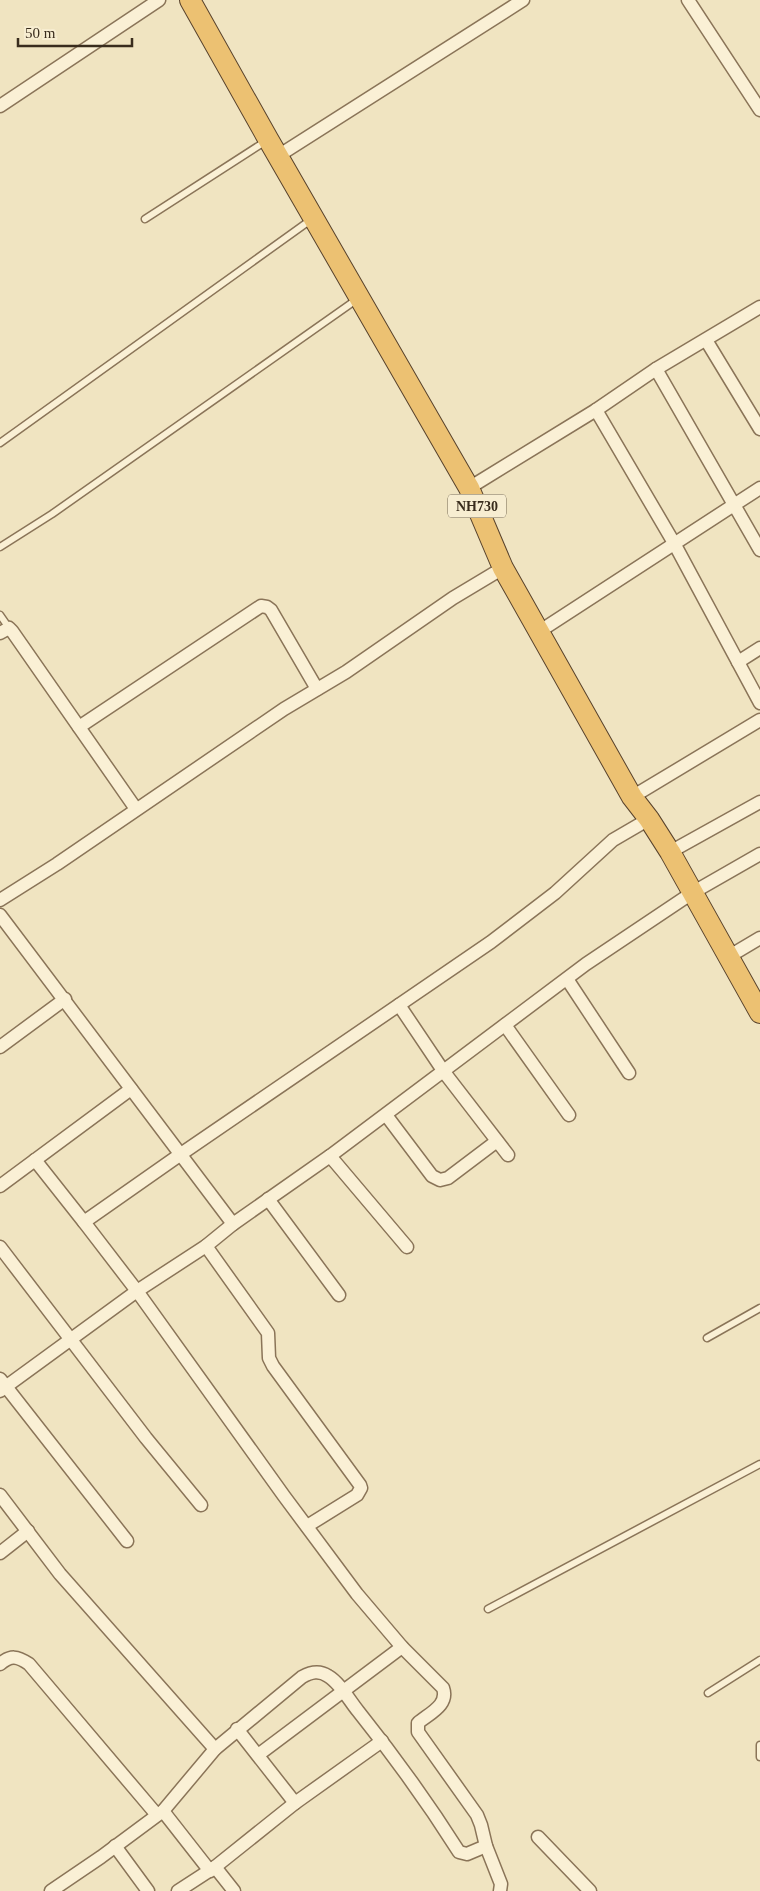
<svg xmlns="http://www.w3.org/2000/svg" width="760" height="1891" font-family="Georgia,serif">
<rect width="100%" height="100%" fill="#f0e4c1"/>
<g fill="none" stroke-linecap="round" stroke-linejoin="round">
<g stroke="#8a7458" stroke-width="9">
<g id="service">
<path d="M 145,219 L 266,141"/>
<path d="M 0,443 L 312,219"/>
<path d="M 0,547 L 52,514 L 356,300"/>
<path d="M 0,615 L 9,628"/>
<path d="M 707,1338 L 760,1308"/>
<path d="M 488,1609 L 760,1464"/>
<path d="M 708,1693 L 760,1660"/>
<path d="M 760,1745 L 760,1757"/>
</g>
</g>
<g stroke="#8a7458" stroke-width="15">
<g id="minor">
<path d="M 688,0 L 760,110"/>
<path d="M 0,106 L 159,0"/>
<path d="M 278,156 L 523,0"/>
<path d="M 706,340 L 760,429"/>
<path d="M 656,369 L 760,550"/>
<path d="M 596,410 L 674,543 L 760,703"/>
<path d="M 469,488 L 596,410 L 656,369 L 760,307"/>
<path d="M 540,631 L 760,488"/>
<path d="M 0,633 L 9,628 L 12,631 L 136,809"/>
<path d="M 738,662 L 760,648"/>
<path d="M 79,727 L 261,606 L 267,607 L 271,610 L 317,689"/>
<path d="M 632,797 L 760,720"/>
<path d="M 670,852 L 760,802"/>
<path d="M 0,900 L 57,864 L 284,709 L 346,672 L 453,598 L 503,568"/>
<path d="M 0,915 L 233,1224"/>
<path d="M 728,957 L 760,938"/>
<path d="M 567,979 L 629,1073"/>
<path d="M 399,1005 L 444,1072 L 508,1155"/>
<path d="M 505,1025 L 569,1115"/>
<path d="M 0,1047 L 65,999"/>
<path d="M 386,1115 L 432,1176 L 440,1180 L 448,1178 L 497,1141"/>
<path d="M 330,1156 L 407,1247"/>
<path d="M 35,1160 L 84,1222 L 181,1154 L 491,942 L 555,893 L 613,840 L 649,819"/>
<path d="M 0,1186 L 131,1089"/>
<path d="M 268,1199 L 339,1295"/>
<path d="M 84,1222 L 137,1291 L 284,1496 L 357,1594 L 402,1647 L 443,1688 C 449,1705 430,1713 418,1723 L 418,1732 L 477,1815 L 481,1825 L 486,1846 L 501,1884 L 500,1891"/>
<path d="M 206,1246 L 268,1333 L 269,1358 L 273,1366 L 360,1485 L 361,1488 L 357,1495 L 307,1526"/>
<path d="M 0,1247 L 146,1438 L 201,1505"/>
<path d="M 0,1379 L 127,1541"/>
<path d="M 0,1391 L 137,1291 L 206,1246 L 233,1224 L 330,1156 L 586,964 L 692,893 L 760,854"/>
<path d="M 0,1495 L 60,1574 L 215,1749"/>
<path d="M 0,1553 L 28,1531"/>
<path d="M 0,1664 C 11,1655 17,1656 29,1664 L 157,1815"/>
<path d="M 237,1729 L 295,1803"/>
<path d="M 258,1755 L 402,1647"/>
<path d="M 163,1811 L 210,1871"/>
<path d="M 538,1837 L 590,1891"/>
<path d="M 115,1846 L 148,1891"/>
<path d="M 215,1867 L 234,1891"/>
<path d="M 51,1891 L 101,1857 L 163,1811 L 215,1749 L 302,1677 C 311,1672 319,1670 328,1676 C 340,1683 349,1700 358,1711 C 394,1756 428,1803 459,1852 L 467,1854 L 486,1846"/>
<path d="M 178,1891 L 215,1867 L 295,1803 L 382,1741"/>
</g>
</g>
<g stroke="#58422c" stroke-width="22">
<path id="trunk" d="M 190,0 L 268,139 L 469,488 L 503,568 L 632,797 L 649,819 L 670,852 L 760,1013"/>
</g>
<use href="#service" stroke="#faf0d5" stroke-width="6"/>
<use href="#minor" stroke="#faf0d5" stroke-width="12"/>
<use href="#trunk" stroke="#ecc172" stroke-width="20"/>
</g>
<g text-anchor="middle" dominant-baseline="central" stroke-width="4" stroke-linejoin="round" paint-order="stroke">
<rect fill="#f7edd1" stroke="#726653" stroke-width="1" x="448" y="494.5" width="58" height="23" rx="4"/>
<g font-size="14" font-weight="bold" fill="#392c1d">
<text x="477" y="506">NH730</text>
</g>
</g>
<path d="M18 38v8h114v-8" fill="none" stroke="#392c1d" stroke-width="2.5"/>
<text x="25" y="38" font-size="15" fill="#392c1d" stroke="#f7edd1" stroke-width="4" paint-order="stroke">50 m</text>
</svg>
